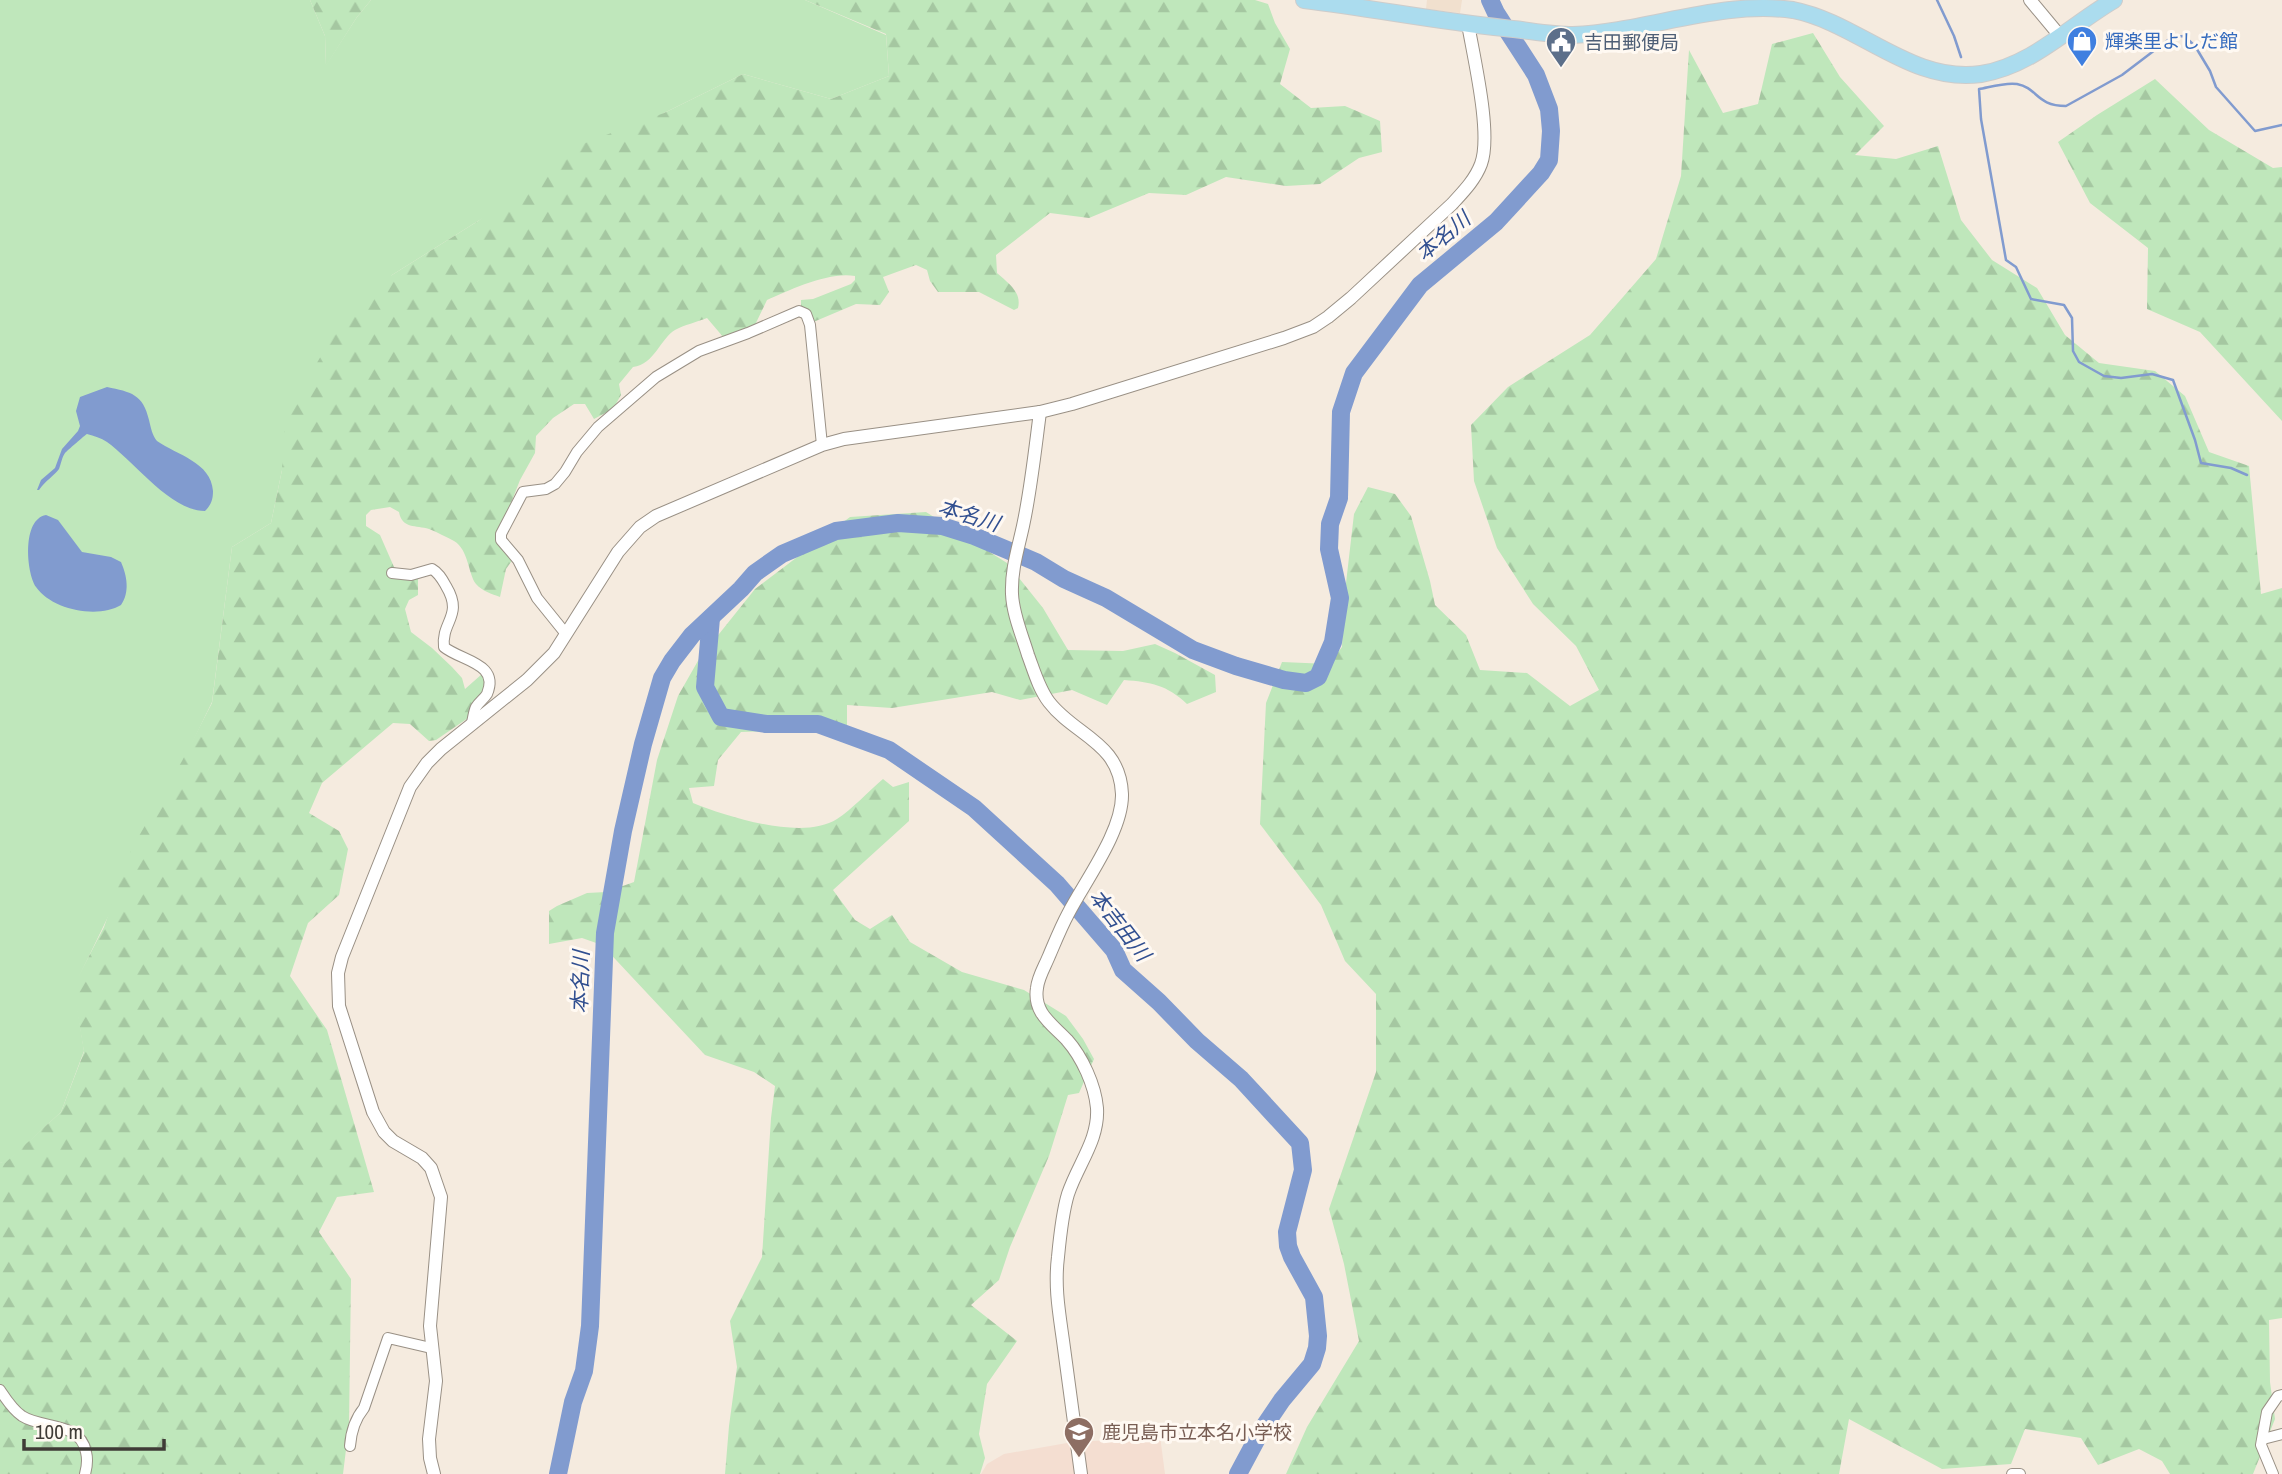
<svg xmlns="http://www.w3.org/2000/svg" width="2282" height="1474" font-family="'Archivo Narrow','Noto Sans JP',sans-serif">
<defs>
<pattern id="forest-firs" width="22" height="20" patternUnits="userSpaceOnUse" patternTransform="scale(1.75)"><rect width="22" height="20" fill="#bfe7bb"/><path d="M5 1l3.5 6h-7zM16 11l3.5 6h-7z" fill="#a5c7a1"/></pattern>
</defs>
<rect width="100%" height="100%" fill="#f5ebdf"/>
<path fill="#f1e0ce" d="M 1427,0 L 1462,0 L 1460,13 L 1426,9 Z"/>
<path fill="#f4ded1" d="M 1160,1436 L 1165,1474 L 981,1474 L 987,1464 L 1004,1454 L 1067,1443 Z"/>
<path fill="#bfe7bb" d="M 0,0 L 310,0 L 325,36 L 326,65 L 357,17 L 371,0 L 805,0 L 886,35 L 889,76 L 831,99 L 743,74 L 664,113 L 478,221 L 392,275 L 282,470 L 271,523 L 232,547 L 212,702 L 74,987 L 84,1051 L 61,1112 L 5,1164 L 0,1162 Z"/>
<g fill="url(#forest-firs)">
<path d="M 310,0 L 371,0 L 357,17 L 326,66 L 325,36 Z"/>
<path d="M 805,0 L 1255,0 L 1268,4 L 1275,23 L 1290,49 L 1280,84 L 1311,108 L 1345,106 L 1380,121 L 1382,152 L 1359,158 L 1320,184 L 1286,186 L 1226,177 L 1186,195 L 1149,193 L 1089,218 L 1050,213 L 996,255 L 997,273 C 1008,283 1022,292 1018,308 L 1014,310 L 979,292 L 938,292 L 930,281 L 927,270 L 916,265 L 883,277 L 889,292 L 880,305 L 856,304 L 811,323 L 801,307 L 801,300 L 813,299 L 851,284 L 855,280 L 855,276 C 830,271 789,290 767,300 L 754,327 L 724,338 L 707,318 C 697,322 684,325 675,330 C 660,339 655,364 633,367 L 619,384 L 621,395 L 613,409 L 594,419 L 585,404 L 574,404 L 553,418 L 536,436 L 535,453 L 520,480 L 499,534 L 513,559 L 506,569 L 500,597 C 492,594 482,591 476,584 C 468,574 469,550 454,541 C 446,537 437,532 429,529 C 416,525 402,529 399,512 L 390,507 L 371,510 L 366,515 L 366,526 L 380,535 L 394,567 L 418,579 L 418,595 L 409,600 L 405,609 L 411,632 L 432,648 L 452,667 L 462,678 L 465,689 L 482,674 L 486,675 L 486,693 L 468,718 L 436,740 L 429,741 L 410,724 L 393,723 L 322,783 L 309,813 L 339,831 L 348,849 L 339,895 L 308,923 L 290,976 L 327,1030 L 374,1192 L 337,1197 L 319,1232 L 351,1279 L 349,1425 L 343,1474 L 0,1474 L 0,1162 L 5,1163 L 61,1112 L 84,1052 L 73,987 L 104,927 L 131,850 L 182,761 L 212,703 L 232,547 L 271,523 L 282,470 L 285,416 L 333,336 L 392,275 L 478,221 L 577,146 L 664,113 L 743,74 L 831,99 L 889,76 L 886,34 Z"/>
<path d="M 1813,33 L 1840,77 L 1884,126 L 1855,155 L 1896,159 L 1938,146 L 1961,220 L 1992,260 L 2037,288 L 2065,335 L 2099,363 L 2155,371 L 2185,396 L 2209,452 L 2249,466 L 2261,594 L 2282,588 L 2282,1318 L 2269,1320 L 2270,1382 L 2275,1419 L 2253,1474 L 2170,1474 L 2162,1461 L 2139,1449 L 2098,1465 L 2081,1438 L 2025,1429 L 2011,1464 L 1942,1469 L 1849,1419 L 1839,1474 L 1286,1474 L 1307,1427 L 1359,1341 L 1344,1264 L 1329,1209 L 1376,1072 L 1376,994 L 1345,961 L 1321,905 L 1260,824 L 1266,703 L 1282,662 L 1329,664 L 1342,647 L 1343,609 L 1354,514 L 1368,487 L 1395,494 L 1411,516 L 1430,581 L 1435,605 L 1466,635 L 1480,670 L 1527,673 L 1570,706 L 1599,690 L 1576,646 L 1533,604 L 1497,548 L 1474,481 L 1471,425 L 1508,387 L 1590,335 L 1656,259 L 1681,176 L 1689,50 L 1723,113 L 1758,104 L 1772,44 Z"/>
<path d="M 2155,79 L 2209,130 L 2273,168 L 2282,167 L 2282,421 L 2200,332 L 2147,309 L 2148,248 L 2090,203 L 2058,142 L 2097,115 Z"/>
<path d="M 926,512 L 1007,563 L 1043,608 L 1068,650 L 1123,651 L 1155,644 L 1175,653 L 1215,675 L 1216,692 L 1187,704 C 1167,685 1151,682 1124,680 L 1107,705 L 1072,690 L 1020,700 L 992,692 L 892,708 L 847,705 L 847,741 L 813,730 L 741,732 L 718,760 L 714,786 L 689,788 L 693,803 C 728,817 803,841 837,819 C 851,810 869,791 883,779 L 893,787 L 909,782 L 909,821 L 833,890 L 855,920 L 870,929 L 892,915 L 910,942 L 962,972 L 1024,990 L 1066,1016 L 1083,1039 L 1094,1059 L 1079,1093 L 1068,1095 L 1049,1156 L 1010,1247 L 999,1280 L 971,1305 L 1017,1341 L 987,1384 L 979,1434 L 985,1458 L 980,1474 L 725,1474 L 729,1426 L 737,1367 L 730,1321 L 762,1257 L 771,1118 L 775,1086 L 754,1072 L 705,1055 L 602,945 L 582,938 L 549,944 L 549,911 L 557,906 L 587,893 L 606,892 L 634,882 L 657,760 L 678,696 L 699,659 L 755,589 L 850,517 Z"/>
</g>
<g fill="#819bcf">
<path d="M 107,387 C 131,392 143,394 149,420 C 151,428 152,435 157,441 C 177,455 211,462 213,491 C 213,500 211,505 205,511 C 170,511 134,461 107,442 C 101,438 94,436 87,434 C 85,435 67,451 65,453 C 62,457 61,464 59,469 C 54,476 46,480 39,490 L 37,490 L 41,480 L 55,468 L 62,449 L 78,431 L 80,426 L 76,411 L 80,397 Z"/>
<path d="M 46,515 L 58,520 L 82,552 L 111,557 L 121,562 C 127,576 130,592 121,605 C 98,619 52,610 36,587 C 26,572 22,519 46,515 Z"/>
</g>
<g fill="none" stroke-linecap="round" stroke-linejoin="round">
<g stroke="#819bcf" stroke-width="2.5">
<path d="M 1937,0 L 1954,36 L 1961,57"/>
<path d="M 2247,475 L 2231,468 L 2201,463 L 2195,440 L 2173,380 L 2152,374 L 2121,378 L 2104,376 L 2079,362 L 2073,351 L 2072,318 L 2064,305 L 2031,299 L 2016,267 L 2006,260 L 1981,119 L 1979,89 C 1990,87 2006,82 2017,84 C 2038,88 2036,106 2066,106 L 2122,75 L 2172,37 L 2184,36 L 2195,46 L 2210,71 L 2216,87 L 2255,131 L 2282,125"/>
</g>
<g stroke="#819bcf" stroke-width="18">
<path d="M 711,618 L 705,687 L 721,717 L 766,724 L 818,724 L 889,750 L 974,808 L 1057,884 L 1114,950 L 1123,970 L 1159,1002 L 1197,1041 L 1241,1079 L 1300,1143 L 1303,1170 L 1287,1232 L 1288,1246 L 1292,1257 L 1314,1297 L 1318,1336 L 1317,1348 L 1312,1364 L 1282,1400 L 1261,1431 L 1238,1474"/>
<path d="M 558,1474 L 573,1402 L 584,1371 L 590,1326 L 605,933 L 623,831 L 643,744 L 662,678 L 672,661 L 692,635 L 741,589 L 755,573 L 782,554 L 836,531 L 898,523 L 942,526 L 974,536 L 1036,562 L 1064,579 L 1106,598 L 1193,650 L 1236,666 L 1284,680 L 1306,683 L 1318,677 L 1333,642 L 1340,598 L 1329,549 L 1330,524 L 1339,498 L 1341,412 L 1354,373 L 1420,285 L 1496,222 L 1541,173 L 1549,160 L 1551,131 L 1549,109 L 1536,75 L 1496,13 L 1490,0"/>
</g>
<g stroke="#999085" stroke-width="12">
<g id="minor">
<path d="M 392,573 L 411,575 L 432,569 C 439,573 442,579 446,586 C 464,616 441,621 444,647 C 461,661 500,663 487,694 C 484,699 479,702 476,707 C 474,711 473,718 472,723"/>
<path d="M 566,634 L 537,598 L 518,560 L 501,540 L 501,534 L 523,492 L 546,489 L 555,484 L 565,472 L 577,452 L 598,427 L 656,377 L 699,351 L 748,333 L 799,311 L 806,314 L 810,325 L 822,445"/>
<path d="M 0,1390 C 6,1399 12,1409 22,1416 C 42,1429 80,1421 86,1452 C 88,1460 87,1467 85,1474"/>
<path d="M 2263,1439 L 2282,1434"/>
<path d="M 350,1446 C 351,1432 355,1419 364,1408 L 388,1338 L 431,1348"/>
<path d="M 2012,1474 L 2020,1474"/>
<path d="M 2273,1474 L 2261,1445 L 2267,1412 L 2278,1396 L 2282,1395"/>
</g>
</g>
<g stroke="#999085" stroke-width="14">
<g id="tertiary">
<path d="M 2030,0 L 2060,36"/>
<path d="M 1040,412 C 1035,450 1031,489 1023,526 C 1018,549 1011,570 1012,594 C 1013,615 1022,635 1028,655 C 1034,671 1039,689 1049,702 C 1075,736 1120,742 1122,794 C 1123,831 1085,881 1068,914 C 1061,927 1055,942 1049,956 C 1045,966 1038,977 1037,988 C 1033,1013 1052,1024 1067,1040 C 1082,1057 1095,1085 1097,1108 C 1099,1140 1078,1164 1068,1194 C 1062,1214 1060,1236 1058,1257 C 1054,1289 1060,1317 1064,1348 C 1070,1390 1075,1432 1081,1474"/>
<path d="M 434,1474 L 430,1458 L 429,1439 L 436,1381 L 430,1326 L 441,1197 L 431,1168 L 422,1158 L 393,1141 L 384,1132 L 373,1112 L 339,1006 L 338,973 L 342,957 L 410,787 L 427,763 L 441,749 L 527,680 L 554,653 L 618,552 L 640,527 L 656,516 L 822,445 L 844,439 L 1040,412 L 1072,404 L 1284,338 L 1313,327 L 1328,317 L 1351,298 L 1452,204 C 1463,192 1475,180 1481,164 C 1492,134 1474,59 1468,24"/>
</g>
</g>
<g stroke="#cdcccb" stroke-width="18">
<path id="primary" d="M 1304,0 C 1371,8 1437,21 1504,28 C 1527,30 1550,35 1573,35 C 1647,32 1719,0 1793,10 C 1859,23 1911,84 1981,74 C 2032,66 2071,25 2114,0"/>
</g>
<use href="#minor" stroke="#fff" stroke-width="10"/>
<use href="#tertiary" stroke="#fff" stroke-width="12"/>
<use href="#primary" stroke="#abdcee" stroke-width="16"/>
</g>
<defs>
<g id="shop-pin" transform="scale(1.575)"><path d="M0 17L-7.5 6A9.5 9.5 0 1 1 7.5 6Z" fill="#3f7fe0" stroke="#fff9f2"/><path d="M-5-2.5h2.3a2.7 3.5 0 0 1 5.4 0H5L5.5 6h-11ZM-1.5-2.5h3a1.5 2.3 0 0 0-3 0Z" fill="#fff"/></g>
<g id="civic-pin" transform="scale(1.575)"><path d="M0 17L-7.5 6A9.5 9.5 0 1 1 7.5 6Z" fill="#5c6f8a" stroke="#fff9f2"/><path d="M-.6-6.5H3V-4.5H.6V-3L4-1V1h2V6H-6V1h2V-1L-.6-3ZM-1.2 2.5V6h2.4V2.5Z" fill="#fff"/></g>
<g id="school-pin" transform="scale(1.575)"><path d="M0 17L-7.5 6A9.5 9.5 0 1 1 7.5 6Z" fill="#8d6e63" stroke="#fff9f2"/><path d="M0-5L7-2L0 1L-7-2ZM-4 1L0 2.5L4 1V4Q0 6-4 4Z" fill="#fff"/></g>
</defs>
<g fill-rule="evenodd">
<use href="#shop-pin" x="2082" y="41"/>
<use href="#civic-pin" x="1561" y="42"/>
<use href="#school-pin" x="1079" y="1432"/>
</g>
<g text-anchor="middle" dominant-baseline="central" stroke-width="6" stroke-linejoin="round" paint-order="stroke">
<g font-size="19" fill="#366cbe" stroke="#fff9f2" text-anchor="start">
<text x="2105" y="41">輝楽里よしだ館</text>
</g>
<g font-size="19" fill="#4e5e75" stroke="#fff9f2" text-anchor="start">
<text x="1584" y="42">吉田郵便局</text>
</g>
<g font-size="19" fill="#785e54" stroke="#fff9f2" text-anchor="start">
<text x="1102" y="1432">鹿児島市立本名小学校</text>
</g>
<g font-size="21" font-style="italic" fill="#314f90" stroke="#fff9f2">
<text transform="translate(1443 236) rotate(-40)">本名川</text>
<text transform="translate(969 515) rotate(17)">本名川</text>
<text transform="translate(1120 925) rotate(52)">本吉田川</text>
<text transform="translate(580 982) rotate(-88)">本名川</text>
</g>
</g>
<path d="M24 1439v10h140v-10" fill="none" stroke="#3f3b36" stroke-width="3.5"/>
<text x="35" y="1439" font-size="21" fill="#3f3b36" stroke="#fff9f2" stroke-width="5" paint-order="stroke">100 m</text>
</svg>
